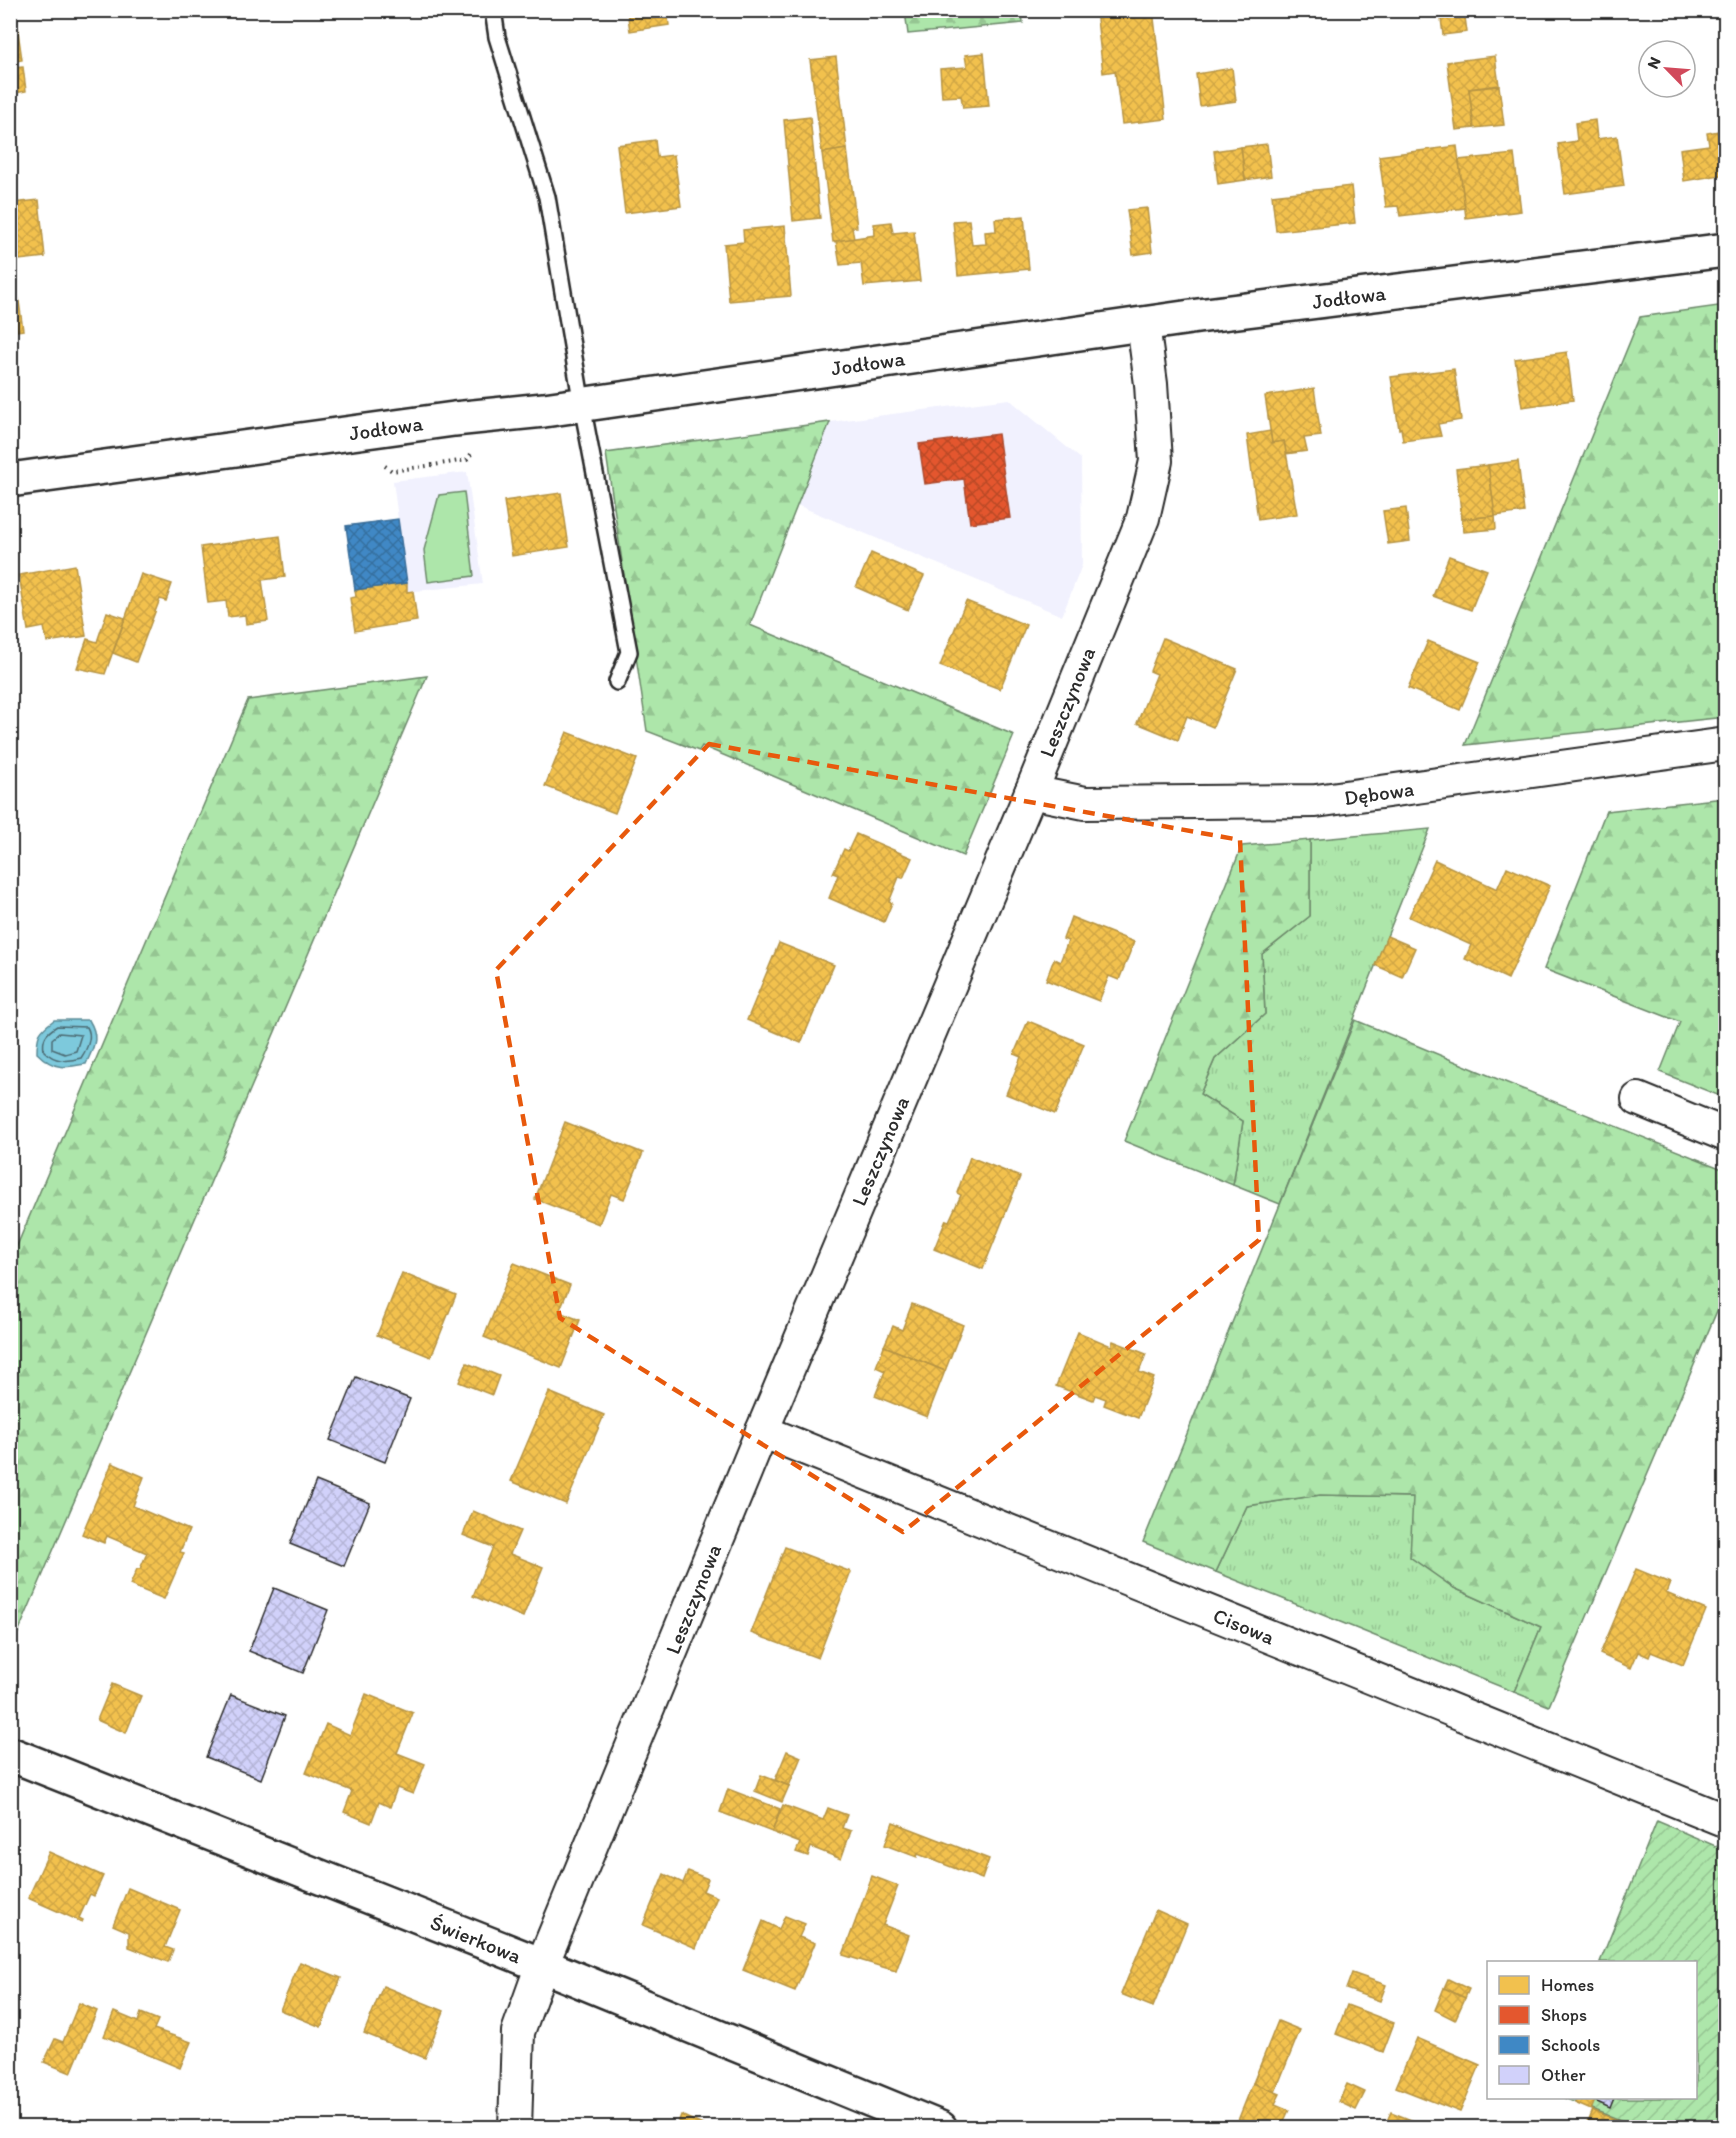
<svg xmlns="http://www.w3.org/2000/svg" width="1736" height="2138" font-family="Itim,sans-serif">
<defs>
<pattern id="grass-tufts" width="24" height="20" patternUnits="userSpaceOnUse" patternTransform="scale(1.5)"><rect width="24" height="20" fill="#ade6aa"/><path d="M3 7l-1-3M5 7V3M7 7l1-3M15 17l-1-3M17 17v-4M19 17l1-3" fill="none" stroke="#95c592"/></pattern>
<pattern id="forest-firs" width="22" height="20" patternUnits="userSpaceOnUse" patternTransform="scale(1.5)"><rect width="22" height="20" fill="#ade6aa"/><path d="M5 1l3.5 6h-7zM16 11l3.5 6h-7z" fill="#95c592"/></pattern>
<pattern id="garden-furrows" width="10" height="10" patternUnits="userSpaceOnUse" patternTransform="scale(1.5)"><rect width="10" height="10" fill="#ade6aa"/><path d="M-1 1l2-2M0 10L10 0M9 11l2-2" fill="none" stroke="#95c592"/></pattern>
<pattern id="homes-cross-hatch" width="8" height="8" patternUnits="userSpaceOnUse" patternTransform="scale(1.5)"><rect width="8" height="8" fill="#f2c14e"/><path d="M0 0l8 8M0 8l8-8" fill="none" stroke="#d0a644"/></pattern>
<pattern id="shops-cross-hatch" width="8" height="8" patternUnits="userSpaceOnUse" patternTransform="scale(1.5)"><rect width="8" height="8" fill="#e4572e"/><path d="M0 0l8 8M0 8l8-8" fill="none" stroke="#b94827"/></pattern>
<pattern id="schools-cross-hatch" width="8" height="8" patternUnits="userSpaceOnUse" patternTransform="scale(1.5)"><rect width="8" height="8" fill="#3f88c5"/><path d="M0 0l8 8M0 8l8-8" fill="none" stroke="#356fa0"/></pattern>
<pattern id="building-cross-hatch" width="8" height="8" patternUnits="userSpaceOnUse" patternTransform="scale(1.5)"><rect width="8" height="8" fill="#d1d1fa"/><path d="M0 0l8 8M0 8l8-8" fill="none" stroke="#b4b4d6"/></pattern>
</defs>
<rect width="100%" height="100%" fill="#fff"/>
<filter id="ink" filterUnits="userSpaceOnUse"><feTurbulence type="fractalNoise" baseFrequency=".0167" numOctaves="2"/><feDisplacementMap in="SourceGraphic" scale="12" xChannelSelector="R" yChannelSelector="G"/><feConvolveMatrix kernelMatrix="1 2 1 2 8 2 1 2 1" color-interpolation-filters="sRGB"/></filter>
<g filter="url(#ink)">
<g fill="#f1f1fe">
<path d="M 1009,399 L 1081,459 L 1082,565 L 1062,616 L 797,505 L 830,422 Z"/>
<path d="M 467,472 L 483,584 L 407,592 L 406,583 L 355,590 L 346,526 L 398,519 L 393,481 Z"/>
</g>
<g fill="url(#grass-tufts)" stroke="#6c886a" stroke-width="1.5">
<path d="M 1430,829 L 1280,1204 L 1233,1185 L 1243,1121 L 1200,1094 L 1215,1059 L 1265,1014 L 1262,954 L 1310,916 L 1310,840 Z"/>
<path d="M 1320,1495 L 1413,1497 L 1454,1588 L 1541,1627 L 1514,1692 L 1216,1572 L 1247,1506 Z"/>
</g>
<g fill="url(#forest-firs)" stroke="#6c886a" stroke-width="1.5">
<path d="M 905,11 L 1022,11 L 1023,23 L 908,34 Z"/>
<path d="M 1725,305 L 1725,717 L 1465,745 L 1640,317 Z"/>
<path d="M 830,422 L 750,625 L 1014,735 L 963,856 L 702,746 L 699,751 L 647,731 L 606,453 Z"/>
<path d="M 427,676 L 11,1649 L 11,1260 L 248,700 Z"/>
<path d="M 1725,798 L 1726,798 L 1725,1098 L 1660,1072 L 1680,1022 L 1544,969 L 1606,811 Z"/>
<path d="M 1310,840 L 1310,916 L 1262,954 L 1265,1014 L 1215,1059 L 1200,1094 L 1243,1121 L 1233,1185 L 1124,1141 L 1242,846 Z"/>
<path d="M 1355,1020 L 1500,1080 L 1725,1170 L 1725,1292 L 1549,1706 L 1514,1692 L 1541,1627 L 1454,1588 L 1410,1557 L 1413,1497 L 1320,1495 L 1247,1506 L 1216,1572 L 1143,1542 Z"/>
</g>
<path fill="#ade6aa" stroke="#6c886a" stroke-width="1.5" d="M 464,492 L 474,576 L 428,582 L 424,550 L 439,495 Z"/>
<path fill="url(#garden-furrows)" stroke="#6c886a" stroke-width="1.5" d="M 1657,1821 L 1725,1850 L 1725,2127 L 1638,2127 L 1564,2098 L 1696,2098 L 1696,1962 L 1600,1962 Z"/>
<path fill="#7dc9dc" stroke="#5c8a95" stroke-width="1.5" d="M 54,1020 L 89,1020 C 100,1038 94,1046 86,1064 C 64,1068 54,1070 37,1053 C 37,1034 39,1031 54,1020 Z"/>
<g fill="url(#homes-cross-hatch)" stroke="#b69444" stroke-width="1.5">
<path d="M 10,10 L 15,10 L 16,17 L 10,18 Z"/>
<path d="M 627,10 L 667,10 L 669,25 L 630,31 Z"/>
<path d="M 1096,10 L 1153,10 L 1166,119 L 1122,124 L 1115,71 L 1103,73 Z"/>
<path d="M 1440,10 L 1464,10 L 1467,32 L 1443,35 Z"/>
<path d="M 16,17 L 22,60 L 10,62 L 10,18 Z"/>
<path d="M 984,53 L 989,106 L 963,108 L 961,96 L 942,97 L 940,69 L 967,67 L 965,55 Z"/>
<path d="M 1495,56 L 1499,85 L 1469,89 L 1474,128 L 1456,130 L 1447,62 Z"/>
<path d="M 836,57 L 847,149 L 822,153 L 810,60 Z"/>
<path d="M 23,67 L 26,91 L 10,94 L 10,68 Z"/>
<path d="M 1232,68 L 1236,101 L 1200,106 L 1196,74 Z"/>
<path d="M 1499,86 L 1504,125 L 1474,128 L 1469,89 Z"/>
<path d="M 810,117 L 820,218 L 793,221 L 784,120 Z"/>
<path d="M 1595,120 L 1597,139 L 1617,136 L 1624,186 L 1565,194 L 1558,144 L 1577,141 L 1575,123 Z"/>
<path d="M 1718,131 L 1720,143 L 1726,143 L 1726,174 L 1684,181 L 1680,149 L 1709,145 L 1707,133 Z"/>
<path d="M 655,140 L 657,157 L 674,155 L 681,206 L 625,213 L 617,145 Z"/>
<path d="M 1267,144 L 1271,176 L 1245,180 L 1241,147 Z"/>
<path d="M 1457,146 L 1465,208 L 1400,216 L 1398,206 L 1386,207 L 1379,156 Z"/>
<path d="M 1241,147 L 1245,180 L 1218,184 L 1214,151 Z"/>
<path d="M 847,149 L 857,227 L 852,227 L 854,239 L 833,242 L 822,153 Z"/>
<path d="M 1514,154 L 1521,211 L 1466,218 L 1459,160 Z"/>
<path d="M 1351,186 L 1355,223 L 1276,231 L 1272,195 Z"/>
<path d="M 39,200 L 45,257 L 19,260 L 13,203 Z"/>
<path d="M 1147,208 L 1152,252 L 1133,255 L 1127,210 Z"/>
<path d="M 1024,216 L 1029,269 L 958,276 L 953,221 L 969,220 L 972,245 L 986,244 L 985,232 L 996,231 L 995,219 Z"/>
<path d="M 891,222 L 893,233 L 914,231 L 920,281 L 864,286 L 861,263 L 840,265 L 836,241 L 875,235 L 874,224 Z"/>
<path d="M 785,226 L 791,296 L 729,301 L 724,244 L 744,242 L 743,230 Z"/>
<path d="M 10,280 L 16,280 L 23,330 L 10,332 Z"/>
<path d="M 1567,352 L 1573,400 L 1522,407 L 1515,359 Z"/>
<path d="M 1454,369 L 1461,420 L 1438,424 L 1441,436 L 1403,441 L 1401,428 L 1399,429 L 1391,377 Z"/>
<path d="M 1314,388 L 1321,436 L 1304,438 L 1307,451 L 1286,454 L 1284,441 L 1272,443 L 1265,396 Z"/>
<path d="M 1270,431 L 1272,443 L 1284,441 L 1297,514 L 1258,520 L 1247,435 Z"/>
<path d="M 1518,461 L 1524,512 L 1495,516 L 1488,465 Z"/>
<path d="M 1488,465 L 1495,516 L 1462,519 L 1456,469 Z"/>
<path d="M 561,493 L 569,547 L 512,556 L 504,501 Z"/>
<path d="M 1406,508 L 1410,541 L 1388,544 L 1383,511 Z"/>
<path d="M 1495,516 L 1496,529 L 1464,532 L 1462,519 Z"/>
<path d="M 280,536 L 285,577 L 262,580 L 268,621 L 246,624 L 245,615 L 228,617 L 226,601 L 208,603 L 201,547 Z"/>
<path d="M 871,553 L 924,576 L 908,610 L 856,587 Z"/>
<path d="M 1449,556 L 1487,570 L 1471,610 L 1433,596 Z"/>
<path d="M 75,565 L 86,636 L 47,642 L 44,627 L 28,630 L 19,575 Z"/>
<path d="M 141,574 L 172,584 L 166,601 L 160,599 L 136,662 L 113,653 Z"/>
<path d="M 407,583 L 407,592 L 413,591 L 417,621 L 355,631 L 350,598 L 356,597 L 355,590 Z"/>
<path d="M 966,601 L 1026,625 L 1000,689 L 940,666 Z"/>
<path d="M 107,612 L 125,618 L 105,674 L 77,668 L 87,639 L 97,642 Z"/>
<path d="M 10,626 L 13,626 L 10,656 Z"/>
<path d="M 1163,638 L 1237,669 L 1213,727 L 1187,716 L 1178,740 L 1137,723 L 1157,674 L 1150,671 Z"/>
<path d="M 1428,641 L 1480,662 L 1460,710 L 1408,688 Z"/>
<path d="M 567,732 L 637,759 L 615,813 L 545,786 Z"/>
<path d="M 856,834 L 912,858 L 903,878 L 899,877 L 889,902 L 892,903 L 884,922 L 829,898 L 838,875 L 833,873 L 844,849 L 848,851 Z"/>
<path d="M 1435,860 L 1497,889 L 1507,867 L 1550,886 L 1508,979 L 1465,959 L 1471,945 L 1409,917 Z"/>
<path d="M 1071,917 L 1134,942 L 1119,980 L 1109,976 L 1099,1001 L 1046,980 L 1054,959 L 1060,962 L 1068,941 L 1063,939 Z"/>
<path d="M 1387,936 L 1415,948 L 1402,977 L 1375,965 Z"/>
<path d="M 779,943 L 834,965 L 801,1043 L 747,1020 Z"/>
<path d="M 1028,1021 L 1084,1044 L 1055,1114 L 1006,1094 L 1021,1057 L 1014,1054 Z"/>
<path d="M 565,1122 L 643,1153 L 624,1199 L 611,1194 L 599,1224 L 535,1199 Z"/>
<path d="M 970,1157 L 1020,1177 L 983,1269 L 934,1249 L 946,1220 L 949,1221 L 961,1195 L 957,1193 Z"/>
<path d="M 514,1263 L 570,1285 L 559,1312 L 580,1320 L 561,1368 L 484,1337 Z"/>
<path d="M 402,1273 L 456,1295 L 431,1357 L 377,1335 Z"/>
<path d="M 912,1304 L 963,1325 L 945,1371 L 884,1346 L 893,1326 L 902,1330 Z"/>
<path d="M 1078,1332 L 1111,1346 L 1113,1341 L 1146,1354 L 1139,1372 L 1154,1378 L 1138,1418 L 1104,1405 L 1106,1399 L 1095,1395 L 1093,1400 L 1056,1386 Z"/>
<path d="M 884,1346 L 945,1371 L 927,1417 L 875,1396 L 885,1371 L 876,1367 Z"/>
<path d="M 467,1363 L 499,1376 L 492,1395 L 459,1382 Z"/>
<path d="M 549,1392 L 604,1415 L 566,1504 L 511,1481 Z"/>
<path d="M 112,1463 L 144,1477 L 133,1506 L 189,1530 L 180,1552 L 184,1553 L 164,1599 L 130,1585 L 137,1569 L 140,1569 L 147,1553 L 107,1536 L 104,1543 L 82,1534 Z"/>
<path d="M 473,1511 L 520,1531 L 510,1554 L 543,1567 L 523,1617 L 473,1596 L 493,1547 L 463,1535 Z"/>
<path d="M 785,1547 L 851,1572 L 818,1658 L 751,1633 Z"/>
<path d="M 1636,1569 L 1670,1583 L 1666,1593 L 1706,1610 L 1683,1665 L 1651,1652 L 1649,1657 L 1638,1652 L 1631,1668 L 1600,1654 Z"/>
<path d="M 112,1684 L 141,1696 L 126,1733 L 97,1720 Z"/>
<path d="M 366,1694 L 413,1713 L 397,1753 L 425,1764 L 413,1794 L 397,1788 L 390,1807 L 379,1802 L 371,1823 L 344,1812 L 352,1791 L 306,1773 L 326,1724 L 350,1735 Z"/>
<path d="M 787,1751 L 801,1757 L 789,1786 L 775,1780 Z"/>
<path d="M 761,1775 L 789,1786 L 782,1802 L 755,1791 Z"/>
<path d="M 728,1789 L 780,1809 L 772,1832 L 720,1812 Z"/>
<path d="M 783,1805 L 823,1820 L 828,1808 L 847,1815 L 842,1828 L 851,1831 L 841,1859 L 811,1847 L 808,1856 L 796,1852 L 800,1843 L 772,1832 Z"/>
<path d="M 893,1822 L 989,1859 L 982,1879 L 918,1854 L 917,1857 L 885,1845 Z"/>
<path d="M 49,1852 L 103,1876 L 94,1896 L 90,1894 L 79,1918 L 83,1920 L 82,1922 L 28,1898 Z"/>
<path d="M 688,1871 L 708,1879 L 703,1891 L 717,1897 L 696,1948 L 643,1925 L 664,1874 L 683,1883 Z"/>
<path d="M 872,1876 L 898,1886 L 883,1925 L 909,1935 L 896,1971 L 843,1955 Z"/>
<path d="M 128,1888 L 180,1910 L 165,1947 L 173,1950 L 168,1962 L 129,1947 L 129,1932 L 113,1925 Z"/>
<path d="M 1156,1910 L 1187,1924 L 1153,2007 L 1121,1994 Z"/>
<path d="M 785,1916 L 805,1924 L 799,1937 L 815,1943 L 795,1991 L 743,1970 L 763,1921 L 779,1929 Z"/>
<path d="M 300,1962 L 341,1978 L 321,2027 L 280,2010 Z"/>
<path d="M 1352,1973 L 1386,1985 L 1380,2001 L 1346,1989 Z"/>
<path d="M 1448,1979 L 1469,1989 L 1465,1998 L 1444,1988 Z"/>
<path d="M 383,1986 L 444,2011 L 425,2058 L 364,2033 Z"/>
<path d="M 1444,1988 L 1465,1998 L 1455,2020 L 1435,2010 Z"/>
<path d="M 79,2003 L 97,2011 L 71,2073 L 44,2062 L 55,2039 L 63,2042 Z"/>
<path d="M 1347,2005 L 1394,2023 L 1383,2052 L 1336,2034 Z"/>
<path d="M 114,2012 L 138,2022 L 141,2013 L 158,2020 L 154,2029 L 191,2042 L 180,2068 L 104,2036 Z"/>
<path d="M 1278,2021 L 1300,2030 L 1275,2092 L 1253,2083 Z"/>
<path d="M 1417,2038 L 1480,2065 L 1460,2112 L 1396,2087 Z"/>
<path d="M 1253,2083 L 1280,2094 L 1275,2104 L 1289,2110 L 1282,2125 L 1269,2120 L 1266,2128 L 1235,2128 Z"/>
<path d="M 1347,2084 L 1365,2092 L 1356,2110 L 1339,2102 Z"/>
<path d="M 1577,2098 L 1596,2098 L 1591,2110 L 1575,2103 Z"/>
<path d="M 1592,2110 L 1622,2122 L 1620,2128 L 1585,2128 Z"/>
<path d="M 1391,2112 L 1416,2122 L 1414,2128 L 1384,2128 Z"/>
<path d="M 681,2115 L 709,2128 L 676,2128 Z"/>
</g>
<path fill="url(#shops-cross-hatch)" stroke="#ac4a2d" stroke-width="1.5" d="M 998,434 L 1010,518 L 970,523 L 964,479 L 925,484 L 919,444 Z"/>
<path fill="url(#schools-cross-hatch)" stroke="#396c97" stroke-width="1.5" d="M 398,519 L 407,583 L 355,590 L 346,526 Z"/>
<g fill="none" stroke-linecap="round" stroke-linejoin="round">
<g stroke="#4c6a72" stroke-width="1.5">
<path d="M 57,1026 L 87,1027 C 93,1037 87,1049 81,1058 C 67,1062 55,1062 44,1051 C 42,1038 46,1033 57,1026 Z"/>
<path d="M 59,1033 L 81,1035 L 76,1051 L 65,1054 L 52,1049 L 52,1039 Z"/>
</g>
</g>
<g fill="url(#building-cross-hatch)" stroke="#2b2b2b" stroke-width="1.5">
<path d="M 356,1377 L 410,1399 L 385,1462 L 330,1440 Z"/>
<path d="M 316,1481 L 370,1503 L 344,1566 L 290,1544 Z"/>
<path d="M 274,1588 L 328,1610 L 303,1673 L 249,1651 Z"/>
<path d="M 231,1695 L 285,1716 L 261,1779 L 206,1757 Z"/>
<path d="M 1596,2098 L 1614,2098 L 1610,2108 L 1595,2101 Z"/>
</g>
<g fill="none" stroke-linecap="round" stroke-linejoin="round">
<g stroke="#2b2b2b" stroke-width="20">
<path id="lane" d="M 493,10 L 497,37 L 547,197 L 582,405 L 629,652 L 617,682"/>
</g>
<g stroke="#2b2b2b" stroke-width="36">
<g id="street">
<path d="M 1031,792 L 1085,803 L 1316,801 L 1726,744"/>
<path d="M 1638,1099 L 1726,1135"/>
<path d="M 762,1431 L 1726,1821"/>
<path d="M 515,2128 L 518,2032 L 542,1965 L 762,1431 L 1031,792 L 1143,518 L 1156,461 L 1151,384 L 1143,324"/>
</g>
</g>
<g stroke="#2b2b2b" stroke-width="38">
<g id="secondary">
<path d="M 10,480 L 454,419 L 544,410 L 1198,316 L 1726,250"/>
<path d="M 10,1754 L 542,1965 L 940,2128"/>
</g>
</g>
<path stroke="#2b2b2b" stroke-width="4" stroke-dasharray="1.5 4.5" stroke-linecap="butt" d="M 385,466 L 392,471 L 467,460 L 471,454"/>
<use href="#lane" stroke="#fff" stroke-width="15"/>
<use href="#street" stroke="#fff" stroke-width="32"/>
<use href="#secondary" stroke="#fff" stroke-width="33"/>
</g>
</g>
<path fill="none" stroke="#e8590c" stroke-width="4.5" stroke-dasharray="12 8" stroke-linejoin="round" d="M 709,744 L 1240,840 L 1259,1240 L 903,1532 L 560,1318 L 496,970 Z"/>
<g text-anchor="middle" dominant-baseline="central" stroke-width="6" stroke-linejoin="round" paint-order="stroke">
<g font-size="21" fill="#2b2b2b" stroke="#fff">
<text transform="translate(1349 297) rotate(-7)">Jodłowa</text>
<text transform="translate(868 363) rotate(-8)">Jodłowa</text>
<text transform="translate(386 428) rotate(-8)">Jodłowa</text>
<text transform="translate(1067 702) rotate(-68)">Leszczynowa</text>
<text transform="translate(1379 793) rotate(-8)">Dębowa</text>
<text transform="translate(880 1151) rotate(-67)">Leszczynowa</text>
<text transform="translate(693 1599) rotate(-68)">Leszczynowa</text>
<text transform="translate(1244 1626) rotate(22)">Cisowa</text>
<text transform="translate(476 1939) rotate(22)">Świerkowa</text>
</g>
</g>
<rect width="1736" height="2138" fill="none" stroke="#fff" stroke-width="36"/>
<rect x="18" y="18" width="1700" height="2102" fill="none" stroke="#2b2b2b" stroke-width="2" filter="url(#ink)"/>
<rect x="1487" y="1961" width="210" height="138" fill="#ffffff" stroke="#aaaaaa" stroke-width="1.5"/>
<rect x="1499" y="1976" width="30" height="18" fill="#f2c14e" stroke="#aaaaaa" stroke-width="1.5"/>
<text x="1541" y="1991" font-size="18" fill="#2b2b2b">Homes</text>
<rect x="1499" y="2006" width="30" height="18" fill="#e4572e" stroke="#aaaaaa" stroke-width="1.5"/>
<text x="1541" y="2021" font-size="18" fill="#2b2b2b">Shops</text>
<rect x="1499" y="2036" width="30" height="18" fill="#3f88c5" stroke="#aaaaaa" stroke-width="1.5"/>
<text x="1541" y="2051" font-size="18" fill="#2b2b2b">Schools</text>
<rect x="1499" y="2066" width="30" height="18" fill="#d1d1fa" stroke="#aaaaaa" stroke-width="1.5"/>
<text x="1541" y="2081" font-size="18" fill="#2b2b2b">Other</text>
<g transform="translate(1667 69) rotate(295)"><circle r="28" fill="#ffffff" stroke="#aaaaaa" stroke-width="1.5"/>
<path d="M0-4.5L10 22L0 15L-10 22Z" fill="#d1495b"/>
<text y="-9" font-size="16" font-weight="bold" text-anchor="middle" fill="#2b2b2b">N</text>
</g>
</svg>
